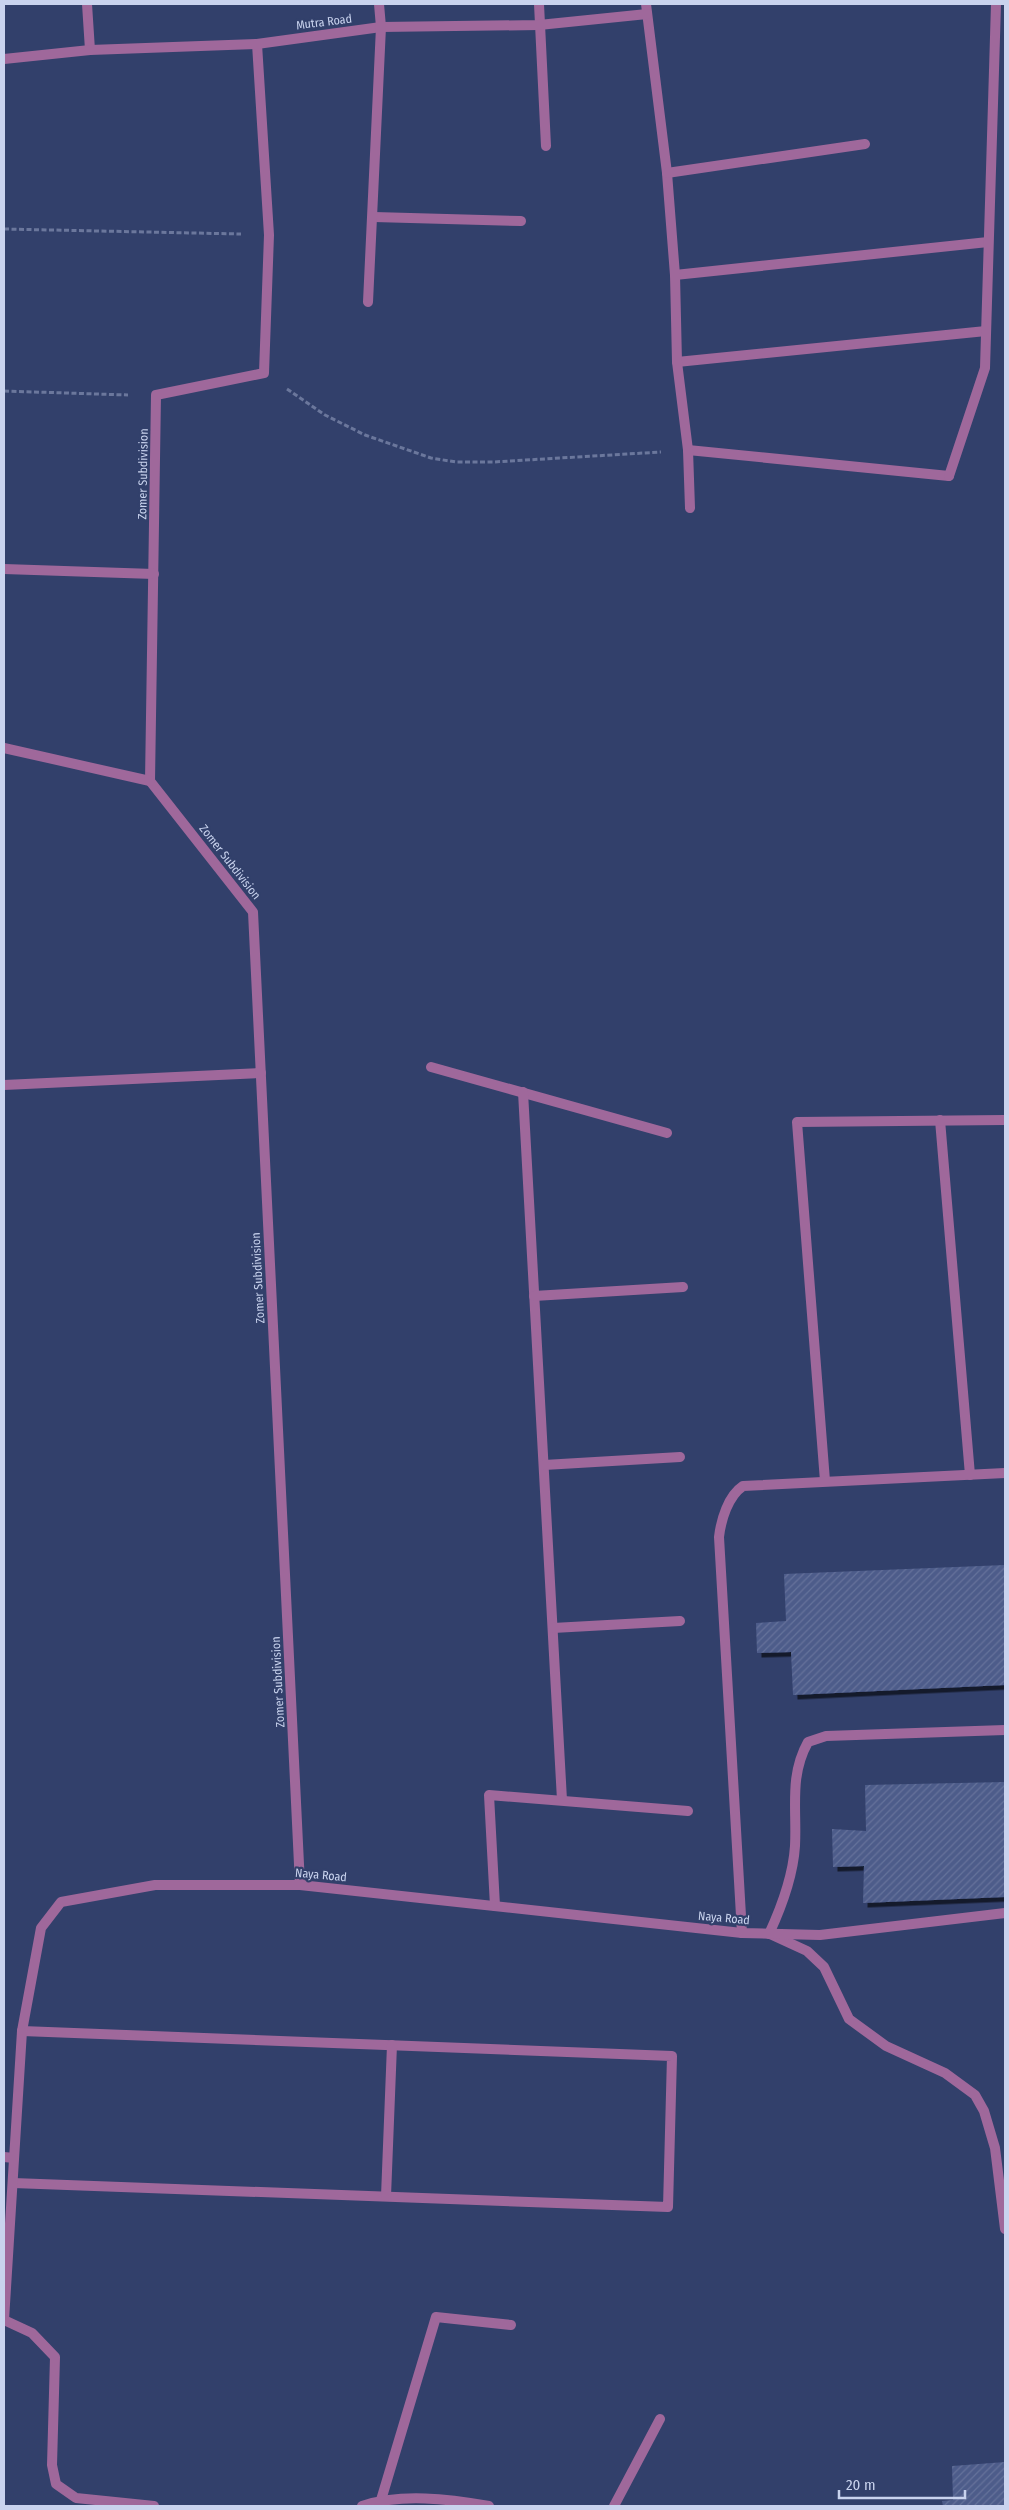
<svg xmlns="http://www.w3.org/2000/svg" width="1009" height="2510" font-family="'Fira Sans Condensed',sans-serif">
<defs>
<pattern id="building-hatch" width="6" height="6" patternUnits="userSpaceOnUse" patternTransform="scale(1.25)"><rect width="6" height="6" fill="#4d5c8a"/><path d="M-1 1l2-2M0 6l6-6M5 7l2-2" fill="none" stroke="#65729b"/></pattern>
<filter id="shadow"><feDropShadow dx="4.5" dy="4.5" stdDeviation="0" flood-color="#0009"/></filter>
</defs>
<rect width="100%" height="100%" fill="#32406b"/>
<g fill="url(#building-hatch)" filter="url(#shadow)">
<path d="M 1005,1565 L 1005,1685 L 793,1695 L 791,1652 L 757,1653 L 756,1623 L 786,1621 L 784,1574 Z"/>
<path d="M 1005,1782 L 1005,1897 L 863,1903 L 864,1866 L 833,1867 L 832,1829 L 866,1831 L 865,1785 Z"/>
<path d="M 1005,2462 L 1005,2506 L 943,2506 L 942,2501 L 953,2500 L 952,2466 Z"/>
</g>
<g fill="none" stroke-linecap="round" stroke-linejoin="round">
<g stroke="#6b779c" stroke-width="3" stroke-dasharray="5 2.5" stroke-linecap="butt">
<path d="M 4,229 L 241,234"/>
<path d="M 287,389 L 325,415 L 365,435 L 431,458 L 456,462 L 493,462 L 661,452"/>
<path d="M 4,391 L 128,395"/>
</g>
<g stroke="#9f689b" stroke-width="10">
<path d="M 539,4 L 546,146"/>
<path d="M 374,217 L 521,221"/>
<path d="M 675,275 L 988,242"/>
<path d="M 677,362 L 986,331"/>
<path d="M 688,450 L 949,476"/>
<path d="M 4,1085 L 261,1073"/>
<path d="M 940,1120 L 970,1475"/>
<path d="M 825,1481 L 797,1122 L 1005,1120"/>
<path d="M 770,1934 L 807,1951 L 824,1967 L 849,2019 L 886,2046 L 945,2073 L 975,2095 L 984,2111 L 995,2148 L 1005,2229"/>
<path d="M 4,2157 L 14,2158"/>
<path d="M 381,2500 L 436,2317 L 511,2325"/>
<path d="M 614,2506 L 660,2419"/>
</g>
<g stroke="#9f689b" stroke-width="10">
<path d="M 87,4 L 90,50"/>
<path d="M 646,4 L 667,173 L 675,275 L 677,362 L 688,450 L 690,508"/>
<path d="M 257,44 L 269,235 L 264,373 L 156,395 L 150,781 L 253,912 L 300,1885"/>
<path d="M 4,59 L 90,50 L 257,44 L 381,27 L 539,25 L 647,14"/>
<path d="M 667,173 L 865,144"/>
<path d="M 368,302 L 381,27 L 379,4"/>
<path d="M 949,476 L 985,368 L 996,4"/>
<path d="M 4,569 L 154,574"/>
<path d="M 4,748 L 150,781"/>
<path d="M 431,1067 L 667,1133"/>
<path d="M 523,1092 L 562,1800"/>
<path d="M 534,1296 L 683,1287"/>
<path d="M 544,1465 L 680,1457"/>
<path d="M 553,1628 L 680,1621"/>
<path d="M 495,1906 L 489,1795 L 688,1811"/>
<path d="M 742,1933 L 719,1537 C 721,1520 728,1496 743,1486 L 1005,1473"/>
<path d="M 769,1934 C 782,1906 793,1877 795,1846 C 797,1809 789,1776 808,1742 L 826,1736 L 1005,1730"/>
<path d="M 13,2183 L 668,2207 L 672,2056 L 22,2031"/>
<path d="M 386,2196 L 392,2045"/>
<path d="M 4,2320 L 22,2031 L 41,1928 L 61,1902 L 155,1885 L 300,1885 L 742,1933 L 820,1935 L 1005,1913"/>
<path d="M 4,2320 L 32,2333 L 55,2357 L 52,2465 L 56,2484 L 76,2498 L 154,2506"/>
<path d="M 362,2506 C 401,2493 449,2499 489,2506"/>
</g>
</g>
<g text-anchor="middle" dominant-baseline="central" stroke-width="4.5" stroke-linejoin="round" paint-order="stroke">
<g font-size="12" fill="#c9d3ee" stroke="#32406b">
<text transform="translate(324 22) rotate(-7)">Mutra Road</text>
<text transform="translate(143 474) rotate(-89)">Zomer Subdivision</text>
<text transform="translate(230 862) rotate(52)">Zomer Subdivision</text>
<text transform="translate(258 1278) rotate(-93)">Zomer Subdivision</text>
<text transform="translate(278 1682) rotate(-93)">Zomer Subdivision</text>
<text transform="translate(321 1875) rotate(5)">Naya Road</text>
<text transform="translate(724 1918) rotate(5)">Naya Road</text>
</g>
</g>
<rect width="1009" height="2510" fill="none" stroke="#c9d3ee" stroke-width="10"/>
<path d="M839 2490v8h126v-8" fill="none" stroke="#c9d3ee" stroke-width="2.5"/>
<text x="846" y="2490" font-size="15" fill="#c9d3ee" stroke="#32406b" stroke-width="4" paint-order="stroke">20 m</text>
</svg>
